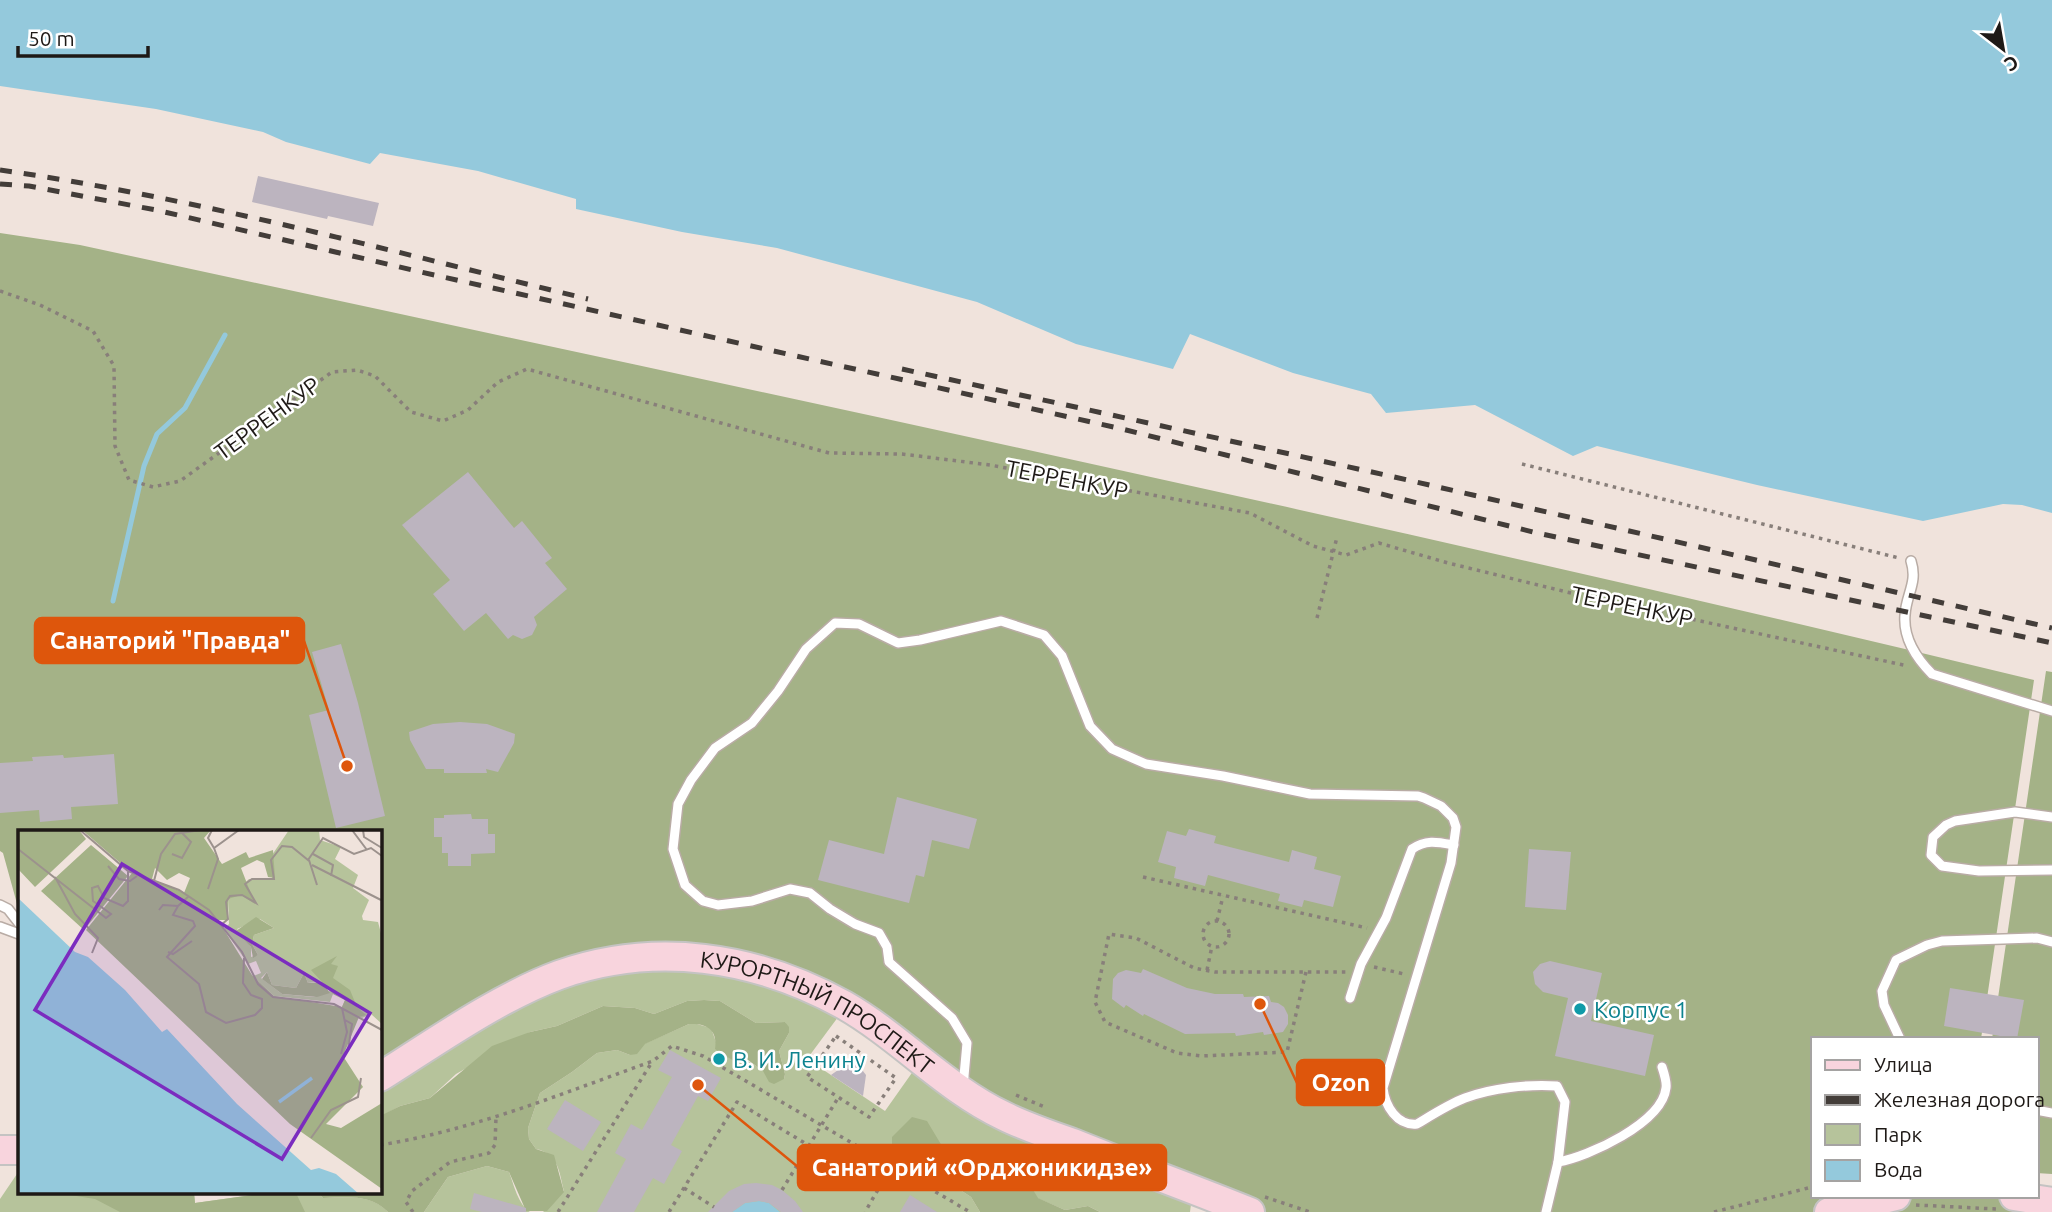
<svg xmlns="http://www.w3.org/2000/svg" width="2052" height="1212" font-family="Ubuntu,sans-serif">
<rect width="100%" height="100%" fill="#f0e3dc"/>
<g fill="#b6c39b">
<path d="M 712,963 L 844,1009 L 807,1059 L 885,1111 L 921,1060 L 1193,1189 L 1190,1212 L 1100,1212 L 1088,1206 L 1065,1210 L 1037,1198 L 1029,1183 L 1022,1176 L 995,1182 L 966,1179 L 954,1166 L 944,1147 L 892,1152 L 942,1178 L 971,1197 L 980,1212 L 543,1212 L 564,1191 C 559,1172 559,1154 536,1149 L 529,1139 L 528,1128 L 540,1093 L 572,1072 L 597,1053 L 617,1050 L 630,1055 L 644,1044 L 689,1024 L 697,1024 L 711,1028 L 716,1042 C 739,1055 759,1070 784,1079 L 785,1074 L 779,1051 L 789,1033 L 785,1022 L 756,1023 L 720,1001 L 704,1000 L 687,1001 L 654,1014 L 635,1008 L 603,1006 L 557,1026 L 530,1032 L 456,1074 L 430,1098 L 400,1106 L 380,1117 L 380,1082 L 509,1005 L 588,974 Z"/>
<path d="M 487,1166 L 509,1172 C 514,1185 518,1204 530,1212 L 424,1212 L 448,1177 Z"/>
<path d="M 19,1171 L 19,1193 L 194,1193 L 195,1203 L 266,1193 L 318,1193 L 323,1198 C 347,1197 372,1194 388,1212 L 0,1212 L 0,1199 Z"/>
</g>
<g fill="#a4b287">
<path d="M 0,233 L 80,245 C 732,386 1385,523 2034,680 L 1981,1039 L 1812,1039 L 1812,1196 L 2001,1196 L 2052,1212 L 1254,1212 L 1005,1115 L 815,993 L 647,961 L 509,1005 L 380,1082 L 380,832 L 19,832 L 19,911 L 3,853 L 0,851 Z"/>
<path d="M 2046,671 L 2052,672 L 2052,1174 L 2036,1173 L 2036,1039 L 1992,1039 Z"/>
<path d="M 704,1000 L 720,1001 L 756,1023 L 785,1022 L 789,1027 L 789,1033 L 779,1051 L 785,1074 L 784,1079 L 774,1084 L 769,1082 L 763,1071 L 748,1060 L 737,1063 L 715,1049 C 718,1030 707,1023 689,1024 L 645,1044 L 637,1054 L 630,1055 L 617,1050 L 597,1053 L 572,1072 L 540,1093 L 528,1128 L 529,1139 L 536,1149 L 554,1155 L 564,1192 L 547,1211 L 526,1211 L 509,1172 L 487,1166 L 448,1177 L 424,1212 L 388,1212 C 371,1194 347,1197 323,1198 L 318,1193 L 380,1193 L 380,1116 L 400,1106 L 430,1098 L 492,1046 L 530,1032 L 557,1026 L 603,1006 L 635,1008 L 654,1014 L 687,1001 Z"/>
<path d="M 912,1117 L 927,1121 L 954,1166 L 966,1179 L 995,1182 L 1022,1176 L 1029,1183 L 1038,1198 L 1065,1210 L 1088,1206 L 1100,1212 L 980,1212 L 971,1197 L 942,1178 L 892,1152 L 892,1137 Z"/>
<path d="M 58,1193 L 194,1193 L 195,1203 L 266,1193 L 296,1193 L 305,1212 L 120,1212 L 95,1199 Z"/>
</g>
<g fill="#94c9dc">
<path d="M 0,0 L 2052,0 L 2052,513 L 2022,505 L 2003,504 L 1923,521 L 1757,485 L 1597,446 L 1573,456 L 1475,405 L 1386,413 L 1371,394 L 1293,373 L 1190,334 L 1173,369 L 1076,344 L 977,302 L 777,248 L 682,232 L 576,209 L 576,199 L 478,171 L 380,153 L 370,164 L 286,142 L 263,132 L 156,109 L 0,86 Z"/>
<path d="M 759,1201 L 769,1203 L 780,1212 L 732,1212 L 745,1203 Z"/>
</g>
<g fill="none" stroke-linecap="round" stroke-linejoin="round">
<path stroke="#94c9dc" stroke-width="5" d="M 113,601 L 144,466 L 157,434 L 185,408 L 225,335"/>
</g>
<g fill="#bcb4bf">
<path d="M 258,176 L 379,203 L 373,226 L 328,216 L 327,219 L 252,202 Z"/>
<path d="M 468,472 L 514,528 L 522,521 L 552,558 L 545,563 L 567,589 L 534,617 L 537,625 L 532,635 L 522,639 L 513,635 L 508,639 L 486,613 L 464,631 L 433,594 L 450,580 L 402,525 Z"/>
<path d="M 341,644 L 358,703 L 385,816 L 336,828 L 309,715 L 329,710 L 312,652 Z"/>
<path d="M 460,722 L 487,724 L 515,734 L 514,743 L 498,772 L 486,769 L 487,773 L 444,773 L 444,769 L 426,769 L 410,740 L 409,732 L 433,724 Z"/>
<path d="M 114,754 L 118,804 L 71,807 L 72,819 L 40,822 L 39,810 L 0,813 L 0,763 L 33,761 L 32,757 L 63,755 L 64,758 Z"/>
<path d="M 897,797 L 977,819 L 969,849 L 932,840 L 924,877 L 916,875 L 909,903 L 818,880 L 829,840 L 884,854 Z"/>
<path d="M 471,814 L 472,819 L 488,819 L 488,834 L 495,834 L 495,853 L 471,854 L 471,866 L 448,866 L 448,853 L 442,853 L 442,837 L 434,837 L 434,818 L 444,818 L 444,815 Z"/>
<path d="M 1189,829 L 1216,836 L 1214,843 L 1289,862 L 1292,850 L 1317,857 L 1314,869 L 1341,876 L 1333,907 L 1304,900 L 1302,907 L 1278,901 L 1280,894 L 1208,875 L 1205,886 L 1174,878 L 1176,867 L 1158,862 L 1167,831 L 1186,836 Z"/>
<path d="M 1529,849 L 1571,852 L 1566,910 L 1525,907 Z"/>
<path d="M 1550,961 L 1602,973 L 1591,1021 L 1654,1035 L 1645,1076 L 1555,1056 L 1568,998 L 1543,992 L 1535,984 L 1533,972 L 1540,964 Z"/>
<path d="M 1143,969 L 1187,988 L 1215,994 L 1243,994 L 1244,997 L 1269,996 L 1271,1002 L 1278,1003 L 1284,1007 L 1288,1015 L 1288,1024 L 1283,1032 L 1264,1035 L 1263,1032 L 1236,1036 L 1235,1033 L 1185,1034 L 1144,1014 L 1143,1016 L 1126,1005 L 1124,1008 L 1112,999 L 1113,979 L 1118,973 L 1126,970 L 1141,973 Z"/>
<path d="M 1950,988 L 2024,1000 L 2017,1039 L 1944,1026 Z"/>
<path d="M 670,1050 L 721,1078 L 708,1101 L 698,1096 L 671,1145 L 682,1151 L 664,1184 L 653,1178 L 634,1212 L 597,1212 L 626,1159 L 615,1153 L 631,1124 L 642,1130 L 672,1077 L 658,1070 Z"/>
<path d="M 848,1063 L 859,1066 L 866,1075 L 863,1096 L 831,1075 Z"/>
<path d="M 565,1100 L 601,1122 L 583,1151 L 547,1129 Z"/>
<path d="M 756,1183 L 772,1185 L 782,1190 L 795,1201 L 803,1212 L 781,1212 L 769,1203 L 759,1201 L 745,1203 L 732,1212 L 708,1212 L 729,1191 L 744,1184 Z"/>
<path d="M 474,1193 L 526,1208 L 526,1212 L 482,1212 L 470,1209 Z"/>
<path d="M 910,1195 L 937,1212 L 900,1212 Z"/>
</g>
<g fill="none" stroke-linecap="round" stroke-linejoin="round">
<g stroke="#b9aca5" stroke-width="12">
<g id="lane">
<path d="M 1911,561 C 1918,583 1906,594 1905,615 C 1903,639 1917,659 1932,674 L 2052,711"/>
<path d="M 2052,817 L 2015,812 L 1955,821 L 1946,825 L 1933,837 L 1931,855 L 1942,866 L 1979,871 L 2052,870"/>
<path d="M 0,905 L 8,909 L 19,923"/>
<path d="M 0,927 L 19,934"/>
<path d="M 1350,998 L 1361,964 L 1386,918 L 1412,849 C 1426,839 1438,842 1454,845"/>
<path d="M 1900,1039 L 1884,1005 L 1882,991 L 1896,960 L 1927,945 L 1942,941 L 2037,938 L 2052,942"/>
<path d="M 963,1087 L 967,1043 L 952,1018 L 889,962 L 887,947 L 879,933 L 855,924 L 830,909 L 810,893 L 790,889 L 752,901 L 718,905 L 703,901 L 685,885 L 673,849 L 678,804 L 691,780 L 715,748 L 752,723 L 778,691 L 806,649 L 835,623 L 859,624 L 898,643 L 920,640 L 1001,621 L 1044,635 L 1062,656 L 1090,726 L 1112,749 L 1146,764 L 1223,776 L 1310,794 L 1418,796 L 1424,798 L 1441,806 L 1453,818 L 1456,827 L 1451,863 L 1383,1088 C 1385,1106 1397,1126 1417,1124 C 1432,1115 1449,1104 1465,1098 C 1492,1088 1528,1084 1557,1086 L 1565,1102 L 1558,1162"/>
<path d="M 2036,1110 L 2052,1113"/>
<path d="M 1546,1212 L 1558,1162 C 1588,1157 1662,1123 1666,1088 C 1667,1082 1664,1073 1662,1067"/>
</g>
</g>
<g stroke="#c4c3c2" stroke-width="32">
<g id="primary">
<path id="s1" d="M 380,1077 C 434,1043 499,997 559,975 C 655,941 755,956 844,1005 C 900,1037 945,1088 1004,1116 C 1026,1127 1050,1135 1073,1143 C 1132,1167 1191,1188 1250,1212"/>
<path d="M 0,1150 L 19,1150"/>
<path d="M 2014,1196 L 2052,1202"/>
<path d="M 1829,1212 L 1896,1196"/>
</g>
</g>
<g stroke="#887f7a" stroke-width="3.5" stroke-dasharray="3.5 5" stroke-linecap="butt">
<path d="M 0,291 L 40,305 L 93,331 L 114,366 L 115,446 L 129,480 L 153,487 L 180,481 L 332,372 L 357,370 L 375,376 L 411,412 L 443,421 L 468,410 L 498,382 L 527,369 L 829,453 L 902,454 L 990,465 L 1250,513 L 1313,546 L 1346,555 L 1379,543 L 1448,563 L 1571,593 L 1908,666"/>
<path d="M 1522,464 L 1899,558"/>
<path d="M 1317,618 L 1337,537"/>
<path d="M 1143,877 L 1367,928"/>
<path d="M 1217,921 L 1223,896"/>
<circle cx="1216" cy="934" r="13"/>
<path d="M 1374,967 L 1404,974"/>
<path d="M 1207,970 L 1212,946"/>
<path d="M 1306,972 L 1287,1052 L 1201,1056 L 1177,1053 L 1105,1022 L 1095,1002 L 1109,934 L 1136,938 L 1194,968 L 1215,972 L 1347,972"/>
<path d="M 836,1036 L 896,1078 L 869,1117 L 807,1077 Z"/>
<path d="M 1016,1095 L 1047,1108"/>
<path d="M 380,1145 C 474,1130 563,1093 653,1061 L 672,1046 L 703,1056 L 970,1212"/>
<path d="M 684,1188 L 714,1207"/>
<path d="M 782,1190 L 838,1098"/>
<path d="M 1265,1197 L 1310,1212"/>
<path d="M 1916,1205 L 1996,1209"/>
<path d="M 413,1212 L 406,1202 L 412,1191 L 450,1162 L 489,1153 L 495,1145 L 496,1117"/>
<path d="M 558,1212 L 652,1062"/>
<path d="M 669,1212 L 737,1102 L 879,1188 L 865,1212"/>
<path d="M 1714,1212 L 1812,1187"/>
</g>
<use href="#lane" stroke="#fff" stroke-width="9"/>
<use href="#primary" stroke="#f8d4dd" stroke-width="28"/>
<g stroke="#433d39" stroke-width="5" stroke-dasharray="12 12" stroke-linecap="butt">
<path d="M 0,170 C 197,198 394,252 588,299"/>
<path d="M 0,184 L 29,186 L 156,210 L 421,272 L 1118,428 L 1537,533 L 2052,643"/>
<path d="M 902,369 L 1390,476 L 2052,628"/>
</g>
</g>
<g fill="#0f9aa8" stroke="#fff" stroke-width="2.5">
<circle cx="1580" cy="1009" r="7"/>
<circle cx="719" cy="1059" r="7"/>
</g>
<g text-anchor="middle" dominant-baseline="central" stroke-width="5" stroke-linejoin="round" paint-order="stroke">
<g font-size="23" fill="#1e1916" stroke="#fff">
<text transform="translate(267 418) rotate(-36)">ТЕРРЕНКУР</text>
<text transform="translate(1067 479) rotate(11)">ТЕРРЕНКУР</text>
<text transform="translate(1632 606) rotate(12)">ТЕРРЕНКУР</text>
<text stroke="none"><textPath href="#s1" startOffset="480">КУРОРТНЫЙ ПРОСПЕКТ</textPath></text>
</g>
<g font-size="23" fill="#0d838f" stroke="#fff" text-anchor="start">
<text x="1594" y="1009">Корпус 1</text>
<text x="733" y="1059">В. И. Ленину</text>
</g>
</g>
<g transform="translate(18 830)">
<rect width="364" height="364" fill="#f0e3dc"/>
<path d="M 271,0 L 301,0 L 302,10 L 323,17 L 317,29 L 340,45 L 335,58 L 351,70 L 344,86 L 345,90 L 360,92 L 364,107 L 364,194 L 353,184 L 344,188 L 324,177 L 327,170 L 315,164 L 312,172 L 256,166 L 235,146 L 243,143 L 238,131 L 230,134 L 206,99 L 211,94 L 210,69 L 231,49 L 254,50 L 254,25 ZM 242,89 L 256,98 L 236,105 L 234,114 L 240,125 L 233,127 L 233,117 L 219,99 ZM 249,142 L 254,155 L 278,158 L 286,143 L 290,153 L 302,151 L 312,161 L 296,167 L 264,164 L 243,148 Z" fill="#b6c39b" fill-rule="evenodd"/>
<path d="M 0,0 L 61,0 L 68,9 L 17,57 L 0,39 ZM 64,0 L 193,0 L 186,8 L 204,34 L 228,22 L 231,28 L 255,20 L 257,48 L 250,47 L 246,33 L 239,30 L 223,38 L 237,74 L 223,65 L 210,69 L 210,90 L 200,90 L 234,145 L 256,166 L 324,177 L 327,170 L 315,164 L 293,140 L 319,126 L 313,134 L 320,136 L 315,148 L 332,160 L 339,177 L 348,185 L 341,187 L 325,226 L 345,257 L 308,294 L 323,298 L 364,273 L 364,359 L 272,294 L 68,100 L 114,43 ZM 137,38 L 149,50 L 161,43 L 172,48 L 166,63 L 134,49 ZM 73,15 L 110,46 L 66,100 L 23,61 ZM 238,87 L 256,98 L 236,105 L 234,114 L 240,125 L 235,128 L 233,117 L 218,101 ZM 249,142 L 254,155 L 278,158 L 286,143 L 290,153 L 304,152 L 312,163 L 299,167 L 264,164 L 244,149 Z" fill="#a4b287" fill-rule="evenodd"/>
<path d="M 0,68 L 57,122 L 70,127 L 107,160 L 144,202 L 149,199 L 219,274 L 293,340 L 301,338 L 318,344 L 341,364 L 0,364 Z" fill="#94c9dc"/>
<path fill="none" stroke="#94c9dc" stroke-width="3.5" d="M 261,272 L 294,248"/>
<path fill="none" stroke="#9c928d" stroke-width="2" d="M 62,0 L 110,41 L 161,60 L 191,80 L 224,122 L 240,154 L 255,167 L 316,174 L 364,200M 194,0 L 190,8 L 196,18 L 221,0M 334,0 L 349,20M 345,0 L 346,7 L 364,18M 0,19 L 88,88 L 93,84 L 75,71 L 74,58 L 80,56 L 86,68 L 105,76 L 110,71 L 110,42M 154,24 L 164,28 L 173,12 L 163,2M 295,24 L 315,35 L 313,46M 291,30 L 299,55M 294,35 L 363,70M 90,36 L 101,49 L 112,51 L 119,46M 37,47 L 57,84 L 80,108 L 74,123M 136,51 L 143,24 L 157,4 L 182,0M 190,59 L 200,29 L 196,18M 160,76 L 155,85 L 175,91 L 177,96 L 149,127 L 181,154 L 188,182 L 208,193 L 237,185 L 244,178 L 244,169 L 233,165 L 225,153 L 226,128M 141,80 L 145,75 L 160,76 L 171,66M 203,95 L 210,89 L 208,72 L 212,66 L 224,65 L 238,73 L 227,54 L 234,49 L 256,49 L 253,30 L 264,16 L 274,17 L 290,30 L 305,8 L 336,24 L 353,18 L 364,26M 150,122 L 155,124 L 174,111M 327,190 L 334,194 L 330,220M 323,224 L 329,202 L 324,178M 293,308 L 313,280 L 340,267 L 343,248"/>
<path fill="#7b2cbf" fill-opacity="0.15" stroke="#7b2cbf" stroke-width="3.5" d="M 104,34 L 352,183 L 264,329 L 17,180 Z"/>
<rect width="364" height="364" fill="none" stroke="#1e1916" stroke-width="3.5"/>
</g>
<path fill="none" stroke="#de560c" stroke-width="2.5" d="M347 766L304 641M1260 1004L1297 1083M698 1085L798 1167"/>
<g fill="#de560c" stroke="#fff" stroke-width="2.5">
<circle cx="347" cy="766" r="7"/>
<circle cx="1260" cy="1004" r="7"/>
<circle cx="698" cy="1085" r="7"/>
</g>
<g fill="#de560c" stroke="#de560c" stroke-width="2.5">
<rect x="35" y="618" width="269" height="45" rx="7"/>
<rect x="1297" y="1060" width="87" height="45" rx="7"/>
<rect x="798" y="1145" width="368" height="45" rx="7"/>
</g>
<g font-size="24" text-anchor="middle" font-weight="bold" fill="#fff">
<text x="170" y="649">Санаторий "Правда"</text>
<text x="1341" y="1091">Ozon</text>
<text x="982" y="1176">Санаторий «Орджоникидзе»</text>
</g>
<rect x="1811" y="1037" width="228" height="161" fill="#ffffff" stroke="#a5a3a2" stroke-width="2"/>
<rect x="1825" y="1060" width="35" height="10" fill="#f8d4dd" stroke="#a5a3a2" stroke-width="2"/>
<text x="1874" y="1072" font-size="21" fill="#1e1916">Улица</text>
<rect x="1825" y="1095" width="35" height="10" fill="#433d39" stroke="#a5a3a2" stroke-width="2"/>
<text x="1874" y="1107" font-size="21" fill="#1e1916">Железная дорога</text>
<rect x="1825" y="1124" width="35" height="21" fill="#b6c39b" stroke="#a5a3a2" stroke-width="2"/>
<text x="1874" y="1142" font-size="21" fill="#1e1916">Парк</text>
<rect x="1825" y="1160" width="35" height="21" fill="#94c9dc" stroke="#a5a3a2" stroke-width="2"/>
<text x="1874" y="1177" font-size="21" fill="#1e1916">Вода</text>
<g transform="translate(2003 49) rotate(149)" stroke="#ffffff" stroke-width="5" paint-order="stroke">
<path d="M0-5L12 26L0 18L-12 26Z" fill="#1e1916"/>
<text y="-10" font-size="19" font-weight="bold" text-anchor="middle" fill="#1e1916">С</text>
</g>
<path d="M18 46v10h130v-10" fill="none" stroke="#1e1916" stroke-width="3.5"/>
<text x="28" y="46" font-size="21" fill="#1e1916" stroke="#ffffff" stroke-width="5" paint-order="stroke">50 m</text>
</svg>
